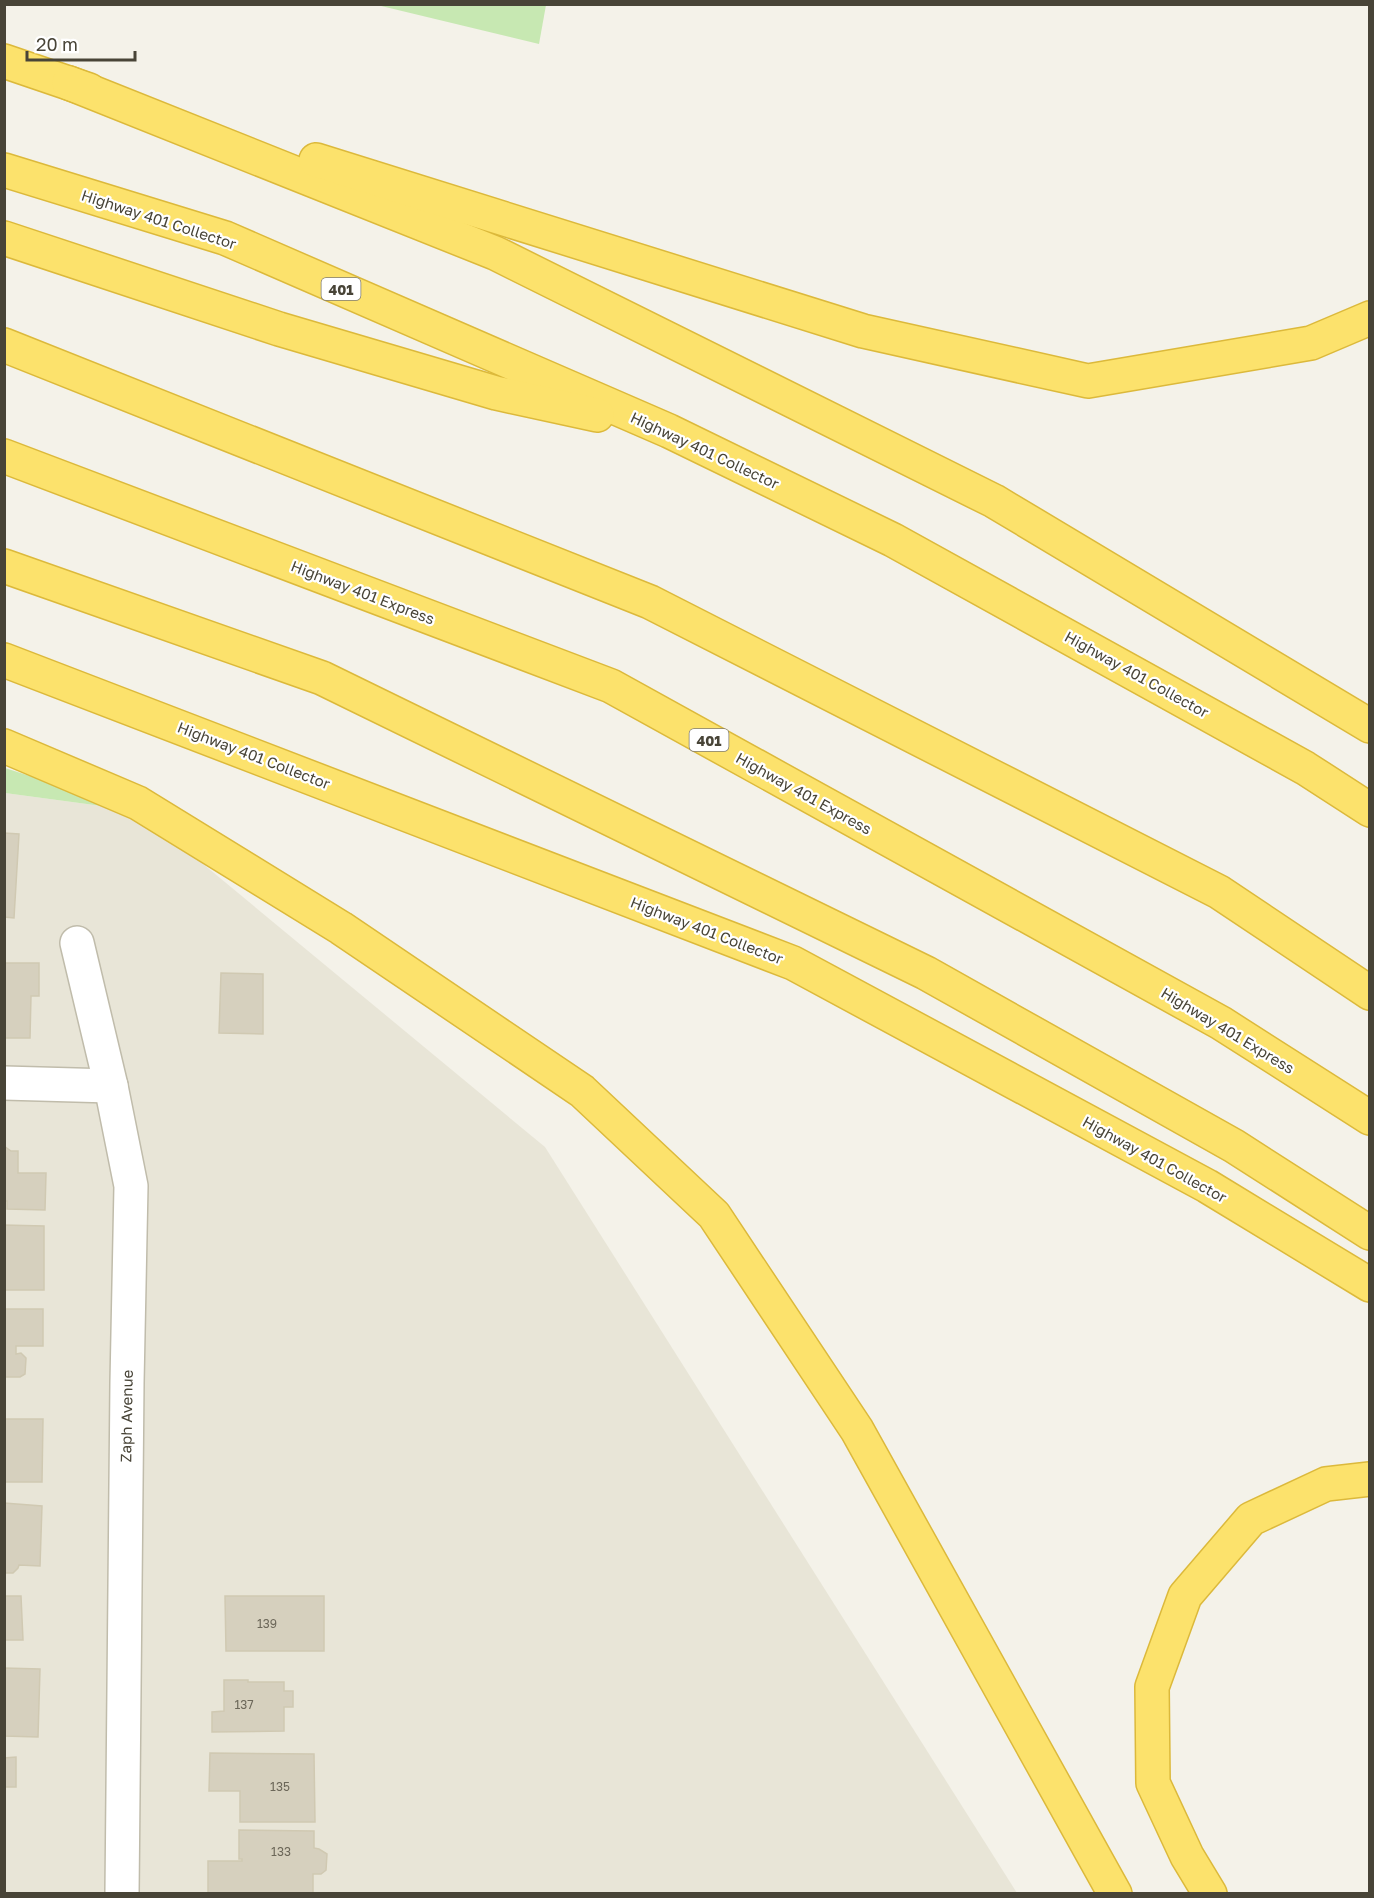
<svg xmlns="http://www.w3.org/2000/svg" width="1374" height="1898" font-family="'Golos Text',sans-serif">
<rect width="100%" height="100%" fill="#f4f2e9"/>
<path fill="#e8e5d7" d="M 5,793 L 139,811 L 545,1147 L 1017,1893 L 5,1894 Z"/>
<g fill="#c7e8b2">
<path d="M 377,5 L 546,4 L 546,5 L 539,44 Z"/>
<path d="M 5,768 L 139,811 L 5,793 Z"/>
</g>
<g fill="#d6d0be" stroke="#d0c9b2" stroke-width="1.5">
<path d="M 4,833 L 19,834 L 14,918 L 4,917 Z"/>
<path d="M 4,963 L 39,963 L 39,996 L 31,996 L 30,1038 L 4,1038 Z"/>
<path d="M 221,973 L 263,974 L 263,1034 L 219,1033 Z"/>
<path d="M 4,1146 L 11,1151 L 18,1151 L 18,1173 L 46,1173 L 45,1210 L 7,1209 L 7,1201 L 4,1201 Z"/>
<path d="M 4,1225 L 44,1226 L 44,1290 L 4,1290 Z"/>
<path d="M 4,1309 L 43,1309 L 43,1346 L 16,1346 L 16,1354 L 21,1353 L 26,1358 L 25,1374 L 20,1377 L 4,1377 Z"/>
<path d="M 4,1419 L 43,1419 L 42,1482 L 4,1482 Z"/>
<path d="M 4,1503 L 42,1506 L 40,1566 L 19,1565 L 18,1568 L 13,1573 L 4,1573 Z"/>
<path d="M 4,1596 L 21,1596 L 23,1640 L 4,1640 Z"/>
<path d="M 225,1596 L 324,1596 L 324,1651 L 226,1651 Z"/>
<path d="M 4,1668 L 40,1669 L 38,1737 L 4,1736 Z"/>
<path d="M 224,1680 L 248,1680 L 248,1682 L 284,1682 L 284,1691 L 293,1691 L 293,1707 L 284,1707 L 284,1731 L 212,1732 L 212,1712 L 224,1711 Z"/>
<path d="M 210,1753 L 314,1754 L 315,1822 L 240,1822 L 240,1791 L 209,1791 Z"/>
<path d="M 16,1757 L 16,1787 L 4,1787 L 4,1758 Z"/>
<path d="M 239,1830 L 314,1831 L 314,1848 L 319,1849 L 327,1854 L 326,1870 L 321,1874 L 313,1874 L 313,1894 L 208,1894 L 208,1861 L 242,1861 L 242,1859 L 239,1859 Z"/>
</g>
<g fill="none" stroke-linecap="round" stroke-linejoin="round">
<g stroke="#c0bcab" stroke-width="36">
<g id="minor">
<path d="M 77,943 L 111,1086 L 131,1186 L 127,1383 L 122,1894"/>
<path d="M 4,1083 L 111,1086"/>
</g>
</g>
<g stroke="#dcb93b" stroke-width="36">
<g id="motorway">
<path d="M 4,61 L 89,90"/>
<path d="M 69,83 L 495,253 L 994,501 L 1370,726"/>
<path d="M 316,160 L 863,331 L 1088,381 L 1311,343 L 1370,318"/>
<path d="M 4,170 L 225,238 L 669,431 L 893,540 L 1305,768 L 1370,810"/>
<path d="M 4,238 L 279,329 L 496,393 L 597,415"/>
<path d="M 4,345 L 650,602 L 1219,892 L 1370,993"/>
<path d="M 4,456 L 611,686 L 1221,1023 L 1370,1118"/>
<path d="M 4,566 L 322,678 L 926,973 L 1234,1146 L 1370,1233"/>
<path d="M 4,660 L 793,963 L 1207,1186 L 1370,1285"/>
<path d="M 4,746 L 138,803 L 341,928 L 582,1091 L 714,1215 L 857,1430 L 1115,1894"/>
<path d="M 1210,1894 L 1187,1856 L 1153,1783 L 1152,1687 L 1185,1596 L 1251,1519 L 1326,1484 L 1370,1479"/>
</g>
</g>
<use href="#minor" stroke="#fff" stroke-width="33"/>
<use href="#motorway" stroke="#fce26c" stroke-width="33"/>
</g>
<g text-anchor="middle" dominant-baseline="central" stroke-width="4.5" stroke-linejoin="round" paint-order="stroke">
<g font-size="12" fill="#6c6759">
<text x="267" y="1623">139</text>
<text x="244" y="1704">137</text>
<text x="280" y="1786">135</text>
<text x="281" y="1851">133</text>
</g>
<g fill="#fff" stroke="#7f7c73" stroke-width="1.5">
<rect x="321.5" y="278" width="39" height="22" rx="4.5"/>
<rect x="689.5" y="729" width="39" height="22" rx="4.5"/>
</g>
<g font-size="14" font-weight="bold" fill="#484437">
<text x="341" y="289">401</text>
<text x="709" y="740">401</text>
</g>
<g font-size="15" fill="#484437" stroke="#fff">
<text transform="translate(159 219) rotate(18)">Highway 401 Collector</text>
<text transform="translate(705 450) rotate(25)">Highway 401 Collector</text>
<text transform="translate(363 592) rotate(21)">Highway 401 Express</text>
<text transform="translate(1137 674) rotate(29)">Highway 401 Collector</text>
<text transform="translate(254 755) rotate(21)">Highway 401 Collector</text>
<text transform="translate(804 793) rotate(29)">Highway 401 Express</text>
<text transform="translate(707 930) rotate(21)">Highway 401 Collector</text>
<text transform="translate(1228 1030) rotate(31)">Highway 401 Express</text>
<text transform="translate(1155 1159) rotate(29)">Highway 401 Collector</text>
<text transform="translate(126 1416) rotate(-89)">Zaph Avenue</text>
</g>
</g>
<rect width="1374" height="1898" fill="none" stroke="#484437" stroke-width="12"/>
<path d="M27 51v9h108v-9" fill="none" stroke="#484437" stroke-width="3"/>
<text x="36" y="51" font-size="18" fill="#484437" stroke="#ffffff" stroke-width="4.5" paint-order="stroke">20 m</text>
</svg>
